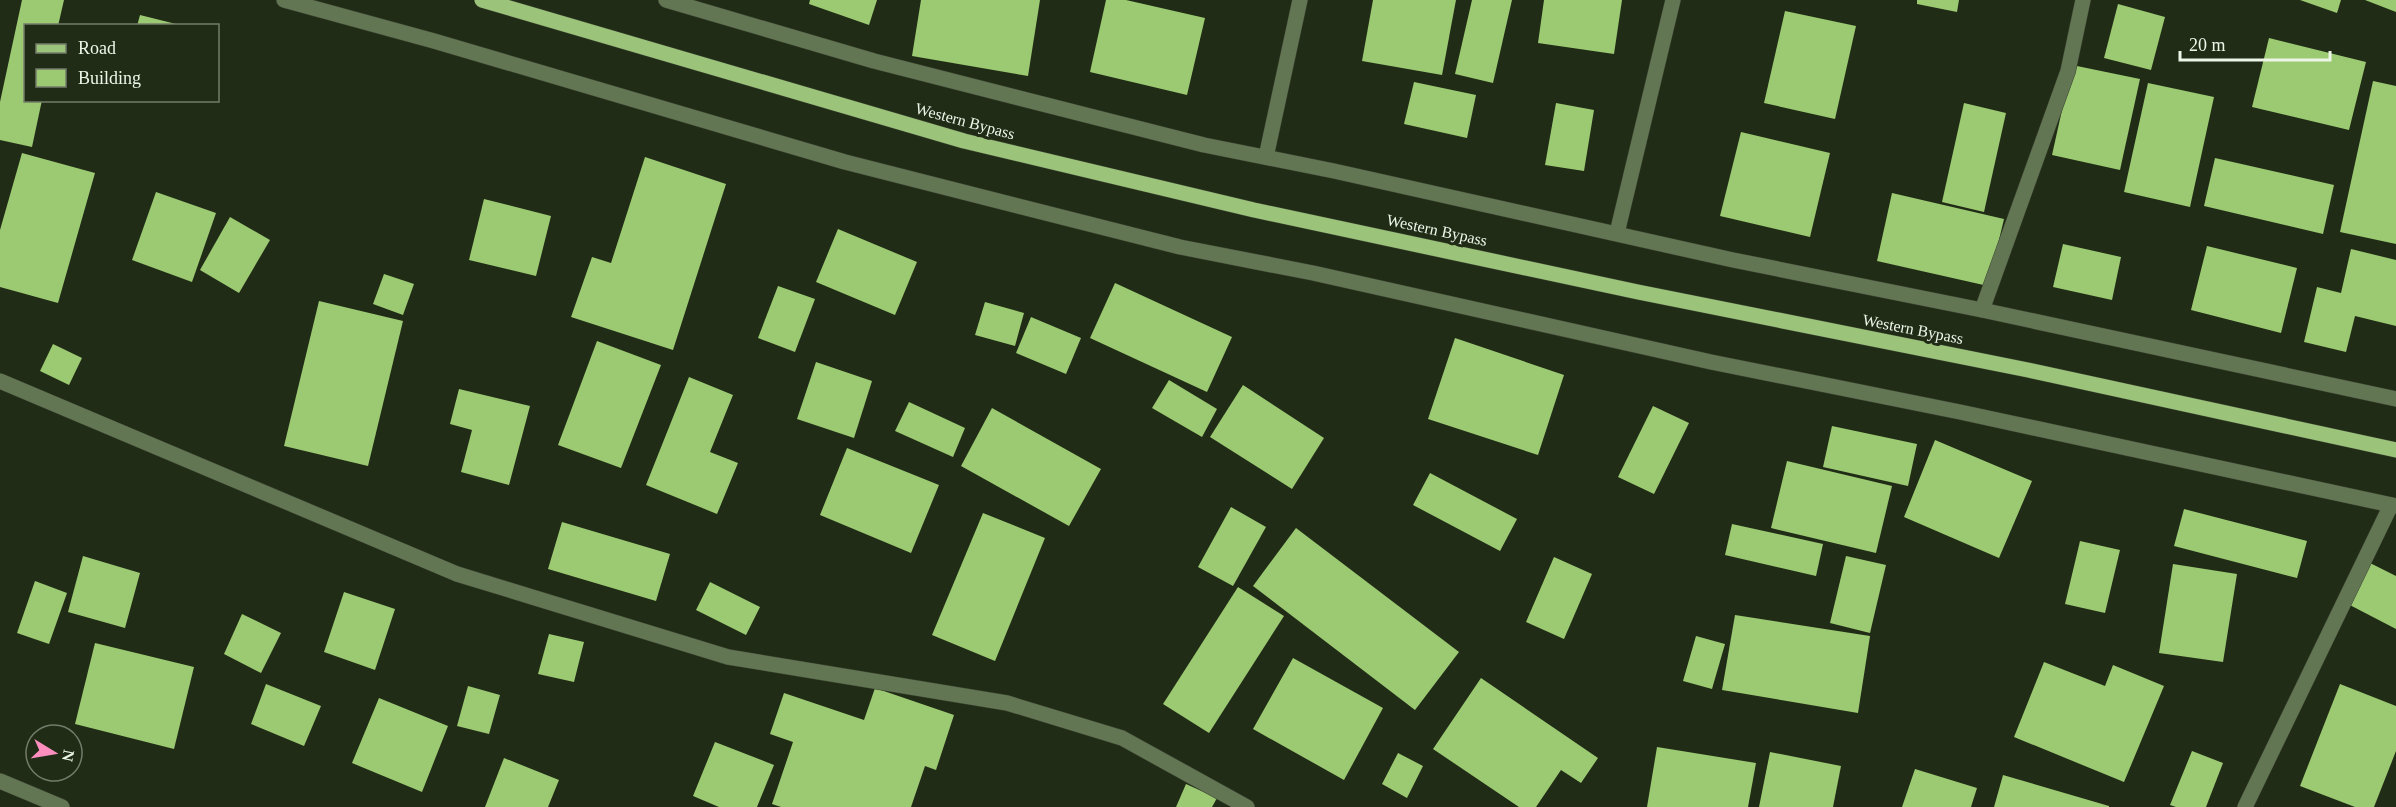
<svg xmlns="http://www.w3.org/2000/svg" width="2396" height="807" font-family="'Times New Roman',serif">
<rect width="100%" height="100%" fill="#212c17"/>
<g fill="#9cca72">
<path d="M 22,0 L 64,0 L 58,26 L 26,26 L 26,100 L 42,100 L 32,147 L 0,140 L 0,102 Z"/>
<path d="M 810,0 L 877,0 L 869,25 L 809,4 Z"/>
<path d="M 921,0 L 1040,0 L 1028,76 L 912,56 Z"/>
<path d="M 1106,0 L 1126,0 L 1205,18 L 1187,95 L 1090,72 Z"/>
<path d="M 1373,0 L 1456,0 L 1442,75 L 1362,61 Z"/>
<path d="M 1472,0 L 1512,0 L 1493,83 L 1455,74 Z"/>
<path d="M 1544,0 L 1622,0 L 1614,54 L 1538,43 Z"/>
<path d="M 1917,0 L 1959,0 L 1957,12 L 1917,4 Z"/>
<path d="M 2300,0 L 2341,0 L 2337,13 Z"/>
<path d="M 2365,0 L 2396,0 L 2396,12 Z"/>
<path d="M 2118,4 L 2165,17 L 2151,70 L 2104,58 Z"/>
<path d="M 1785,11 L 1856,26 L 1835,119 L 1764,103 Z"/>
<path d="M 140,15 L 180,25 L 180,26 L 137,26 Z"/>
<path d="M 2269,38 L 2366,62 L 2349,130 L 2252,107 Z"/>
<path d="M 2072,65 L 2140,79 L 2120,170 L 2052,155 Z"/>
<path d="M 2373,81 L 2396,86 L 2396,244 L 2340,232 Z"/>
<path d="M 1414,82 L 1476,95 L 1467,138 L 1404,124 Z"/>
<path d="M 2148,83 L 2214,97 L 2190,207 L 2124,192 Z"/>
<path d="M 1556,103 L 1594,110 L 1584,171 L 1545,165 Z"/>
<path d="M 1964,103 L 2006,113 L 1984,212 L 1942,202 Z"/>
<path d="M 1741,132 L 1830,153 L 1810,237 L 1720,216 Z"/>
<path d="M 22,153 L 95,173 L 58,303 L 0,287 L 0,230 Z"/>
<path d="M 645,157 L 726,184 L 673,350 L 571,317 L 592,257 L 611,263 Z"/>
<path d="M 2215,158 L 2334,185 L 2323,234 L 2204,206 Z"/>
<path d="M 156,192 L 216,213 L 192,282 L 132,260 Z"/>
<path d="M 1892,193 L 2004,219 L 1988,286 L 1877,261 Z"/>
<path d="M 484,199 L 551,216 L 536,276 L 469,260 Z"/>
<path d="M 230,217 L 270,240 L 239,293 L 200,270 Z"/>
<path d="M 838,229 L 917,262 L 895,315 L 816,282 Z"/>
<path d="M 2063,244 L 2121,257 L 2112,300 L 2053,287 Z"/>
<path d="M 2207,246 L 2297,268 L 2281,333 L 2191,310 Z"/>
<path d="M 2351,249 L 2396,260 L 2396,326 L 2355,316 L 2346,352 L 2304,342 L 2317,287 L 2341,293 Z"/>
<path d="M 384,274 L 414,284 L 403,315 L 373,304 Z"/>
<path d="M 1115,283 L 1232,337 L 1207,392 L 1090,338 Z"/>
<path d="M 778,286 L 815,299 L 795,352 L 758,338 Z"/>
<path d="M 319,301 L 403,321 L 368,466 L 284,446 Z"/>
<path d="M 985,302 L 1024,313 L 1015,346 L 975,335 Z"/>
<path d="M 1031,317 L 1081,338 L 1066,374 L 1016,353 Z"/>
<path d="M 1455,338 L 1564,375 L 1538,455 L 1428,419 Z"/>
<path d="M 597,341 L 661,365 L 621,468 L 558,445 Z"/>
<path d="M 53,344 L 82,358 L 69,385 L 40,371 Z"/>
<path d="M 816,362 L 872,381 L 854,438 L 797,419 Z"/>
<path d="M 689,377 L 733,395 L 710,452 L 738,463 L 717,514 L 646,485 Z"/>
<path d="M 1169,380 L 1217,409 L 1202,437 L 1152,408 Z"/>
<path d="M 1243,385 L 1324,438 L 1292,489 L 1210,437 Z"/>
<path d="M 459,389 L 530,406 L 509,485 L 461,472 L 472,430 L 450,424 Z"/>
<path d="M 909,402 L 965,428 L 953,457 L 895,431 Z"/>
<path d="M 1653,406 L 1689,423 L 1654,494 L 1618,477 Z"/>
<path d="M 992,408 L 1101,469 L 1069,526 L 961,466 Z"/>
<path d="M 1832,426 L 1917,444 L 1908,486 L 1823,467 Z"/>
<path d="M 1935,440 L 2032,481 L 1999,558 L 1904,517 Z"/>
<path d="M 847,448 L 939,485 L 911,553 L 820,515 Z"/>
<path d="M 1787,461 L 1892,486 L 1876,553 L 1771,528 Z"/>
<path d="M 1430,473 L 1517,519 L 1500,551 L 1413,505 Z"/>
<path d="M 1231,507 L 1266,527 L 1233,586 L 1198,567 Z"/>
<path d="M 2184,509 L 2307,541 L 2297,578 L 2174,546 Z"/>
<path d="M 983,513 L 1045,538 L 995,661 L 932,635 Z"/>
<path d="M 562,522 L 670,554 L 656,601 L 548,569 Z"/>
<path d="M 1732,524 L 1823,544 L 1816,576 L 1725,555 Z"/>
<path d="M 1296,528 L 1459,652 L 1415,710 L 1253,586 Z"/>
<path d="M 2080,541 L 2120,550 L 2105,613 L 2065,604 Z"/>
<path d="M 83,556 L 140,573 L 125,628 L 68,612 Z"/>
<path d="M 1846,556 L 1886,565 L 1870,633 L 1830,623 Z"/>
<path d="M 1554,557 L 1592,574 L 1564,639 L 1526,622 Z"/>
<path d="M 2366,561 L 2396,576 L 2396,629 L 2344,602 Z"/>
<path d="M 2173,564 L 2237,574 L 2223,662 L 2159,653 Z"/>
<path d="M 35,581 L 67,593 L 49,644 L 17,633 Z"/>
<path d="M 710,582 L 760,607 L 746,635 L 696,610 Z"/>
<path d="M 1238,587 L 1284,616 L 1209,733 L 1163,704 Z"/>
<path d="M 344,592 L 395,609 L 375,670 L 324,652 Z"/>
<path d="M 242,614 L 281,633 L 261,673 L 224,654 Z"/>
<path d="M 1735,615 L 1870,636 L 1858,713 L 1722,690 Z"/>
<path d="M 549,634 L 584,642 L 574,682 L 538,674 Z"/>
<path d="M 1696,636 L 1725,644 L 1712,689 L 1683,681 Z"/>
<path d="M 95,643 L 194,667 L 174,749 L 75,724 Z"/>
<path d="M 1293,658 L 1383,708 L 1344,780 L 1253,729 Z"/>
<path d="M 2044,662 L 2105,686 L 2113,665 L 2164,686 L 2124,782 L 2014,737 Z"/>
<path d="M 1481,678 L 1598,758 L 1581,783 L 1561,770 L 1536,807 L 1519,807 L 1433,749 Z"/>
<path d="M 266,684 L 321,706 L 304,746 L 251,724 Z"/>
<path d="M 2340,684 L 2396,706 L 2396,751 L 2374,807 L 2355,807 L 2300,786 Z"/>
<path d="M 468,686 L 500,695 L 489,734 L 457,726 Z"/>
<path d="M 875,688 L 954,715 L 936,770 L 925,766 L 911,807 L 781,807 L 772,804 L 793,742 L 770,734 L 784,693 L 864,720 Z"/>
<path d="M 379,698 L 448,726 L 422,792 L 352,763 Z"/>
<path d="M 715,742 L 774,765 L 757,807 L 719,807 L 693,796 Z"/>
<path d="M 1657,747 L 1756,763 L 1748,807 L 1647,807 Z"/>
<path d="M 2192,751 L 2223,763 L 2206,807 L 2176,807 L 2170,805 Z"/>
<path d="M 1770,752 L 1841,766 L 1833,807 L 1759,807 Z"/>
<path d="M 1398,753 L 1423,766 L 1407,798 L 1382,784 Z"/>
<path d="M 504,758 L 559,780 L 548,807 L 485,807 Z"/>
<path d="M 1915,769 L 1977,788 L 1971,807 L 1902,807 Z"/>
<path d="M 2003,775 L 2109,806 L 2109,807 L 1994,807 Z"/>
<path d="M 1186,784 L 1217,798 L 1212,807 L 1176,807 Z"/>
</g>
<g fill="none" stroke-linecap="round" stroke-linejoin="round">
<g stroke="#3e4834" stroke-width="16">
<g id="lane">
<path d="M 284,0 L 434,41 L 845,162 L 1180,247 L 1313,273 L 1711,362 L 1960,412 L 2396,506"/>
<path d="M 666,0 L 874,61 L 1204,145 L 1334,171 L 1733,260 L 1982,310 L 2396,399"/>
<path d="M 1617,233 L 1673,0"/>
<path d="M 1982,310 L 2068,71 L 2083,0"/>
</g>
</g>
<g stroke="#3e4834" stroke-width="16">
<g id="street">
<path d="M 1266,157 L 1300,0"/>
<path d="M 0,381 L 457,574 L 728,657 L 1007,703 L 1122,738 L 1247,807"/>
<path d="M 0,781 L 62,807"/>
<path d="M 2245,807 L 2391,505"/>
</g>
</g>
<g stroke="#3e4834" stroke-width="16">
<path id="primary" d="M 482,0 L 964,141 L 1254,210 L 1638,292 L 2028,370 L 2396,450"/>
</g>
<use href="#lane" stroke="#637653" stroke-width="15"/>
<use href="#street" stroke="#637653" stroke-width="15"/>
<use href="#primary" stroke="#9cc37a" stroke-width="15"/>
</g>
<g text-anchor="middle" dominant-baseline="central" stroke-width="6" stroke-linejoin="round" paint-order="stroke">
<g font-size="16" fill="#edf5e7" stroke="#212c17">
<text transform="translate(965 121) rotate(15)">Western Bypass</text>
<text transform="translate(1437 230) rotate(12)">Western Bypass</text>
<text transform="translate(1913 329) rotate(11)">Western Bypass</text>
</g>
</g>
<rect x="24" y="24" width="195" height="78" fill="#212c17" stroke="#737c6a" stroke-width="1.5"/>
<rect x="36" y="44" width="30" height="9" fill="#9cc37a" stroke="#737c6a" stroke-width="1.5"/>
<text x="78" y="54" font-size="18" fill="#edf5e7">Road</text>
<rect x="36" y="69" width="30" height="18" fill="#9cca72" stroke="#737c6a" stroke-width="1.5"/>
<text x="78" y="84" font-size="18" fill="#edf5e7">Building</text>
<g transform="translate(54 753) rotate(101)"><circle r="28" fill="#212c17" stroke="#737c6a" stroke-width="1.5"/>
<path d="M0-4.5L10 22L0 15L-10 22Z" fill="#fd8ebe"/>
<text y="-9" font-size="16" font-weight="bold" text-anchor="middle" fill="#edf5e7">N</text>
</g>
<path d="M2180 51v9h150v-9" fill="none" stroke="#edf5e7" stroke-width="3"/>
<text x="2189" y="51" font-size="18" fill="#edf5e7" stroke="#212c17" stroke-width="4.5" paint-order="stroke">20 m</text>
</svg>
